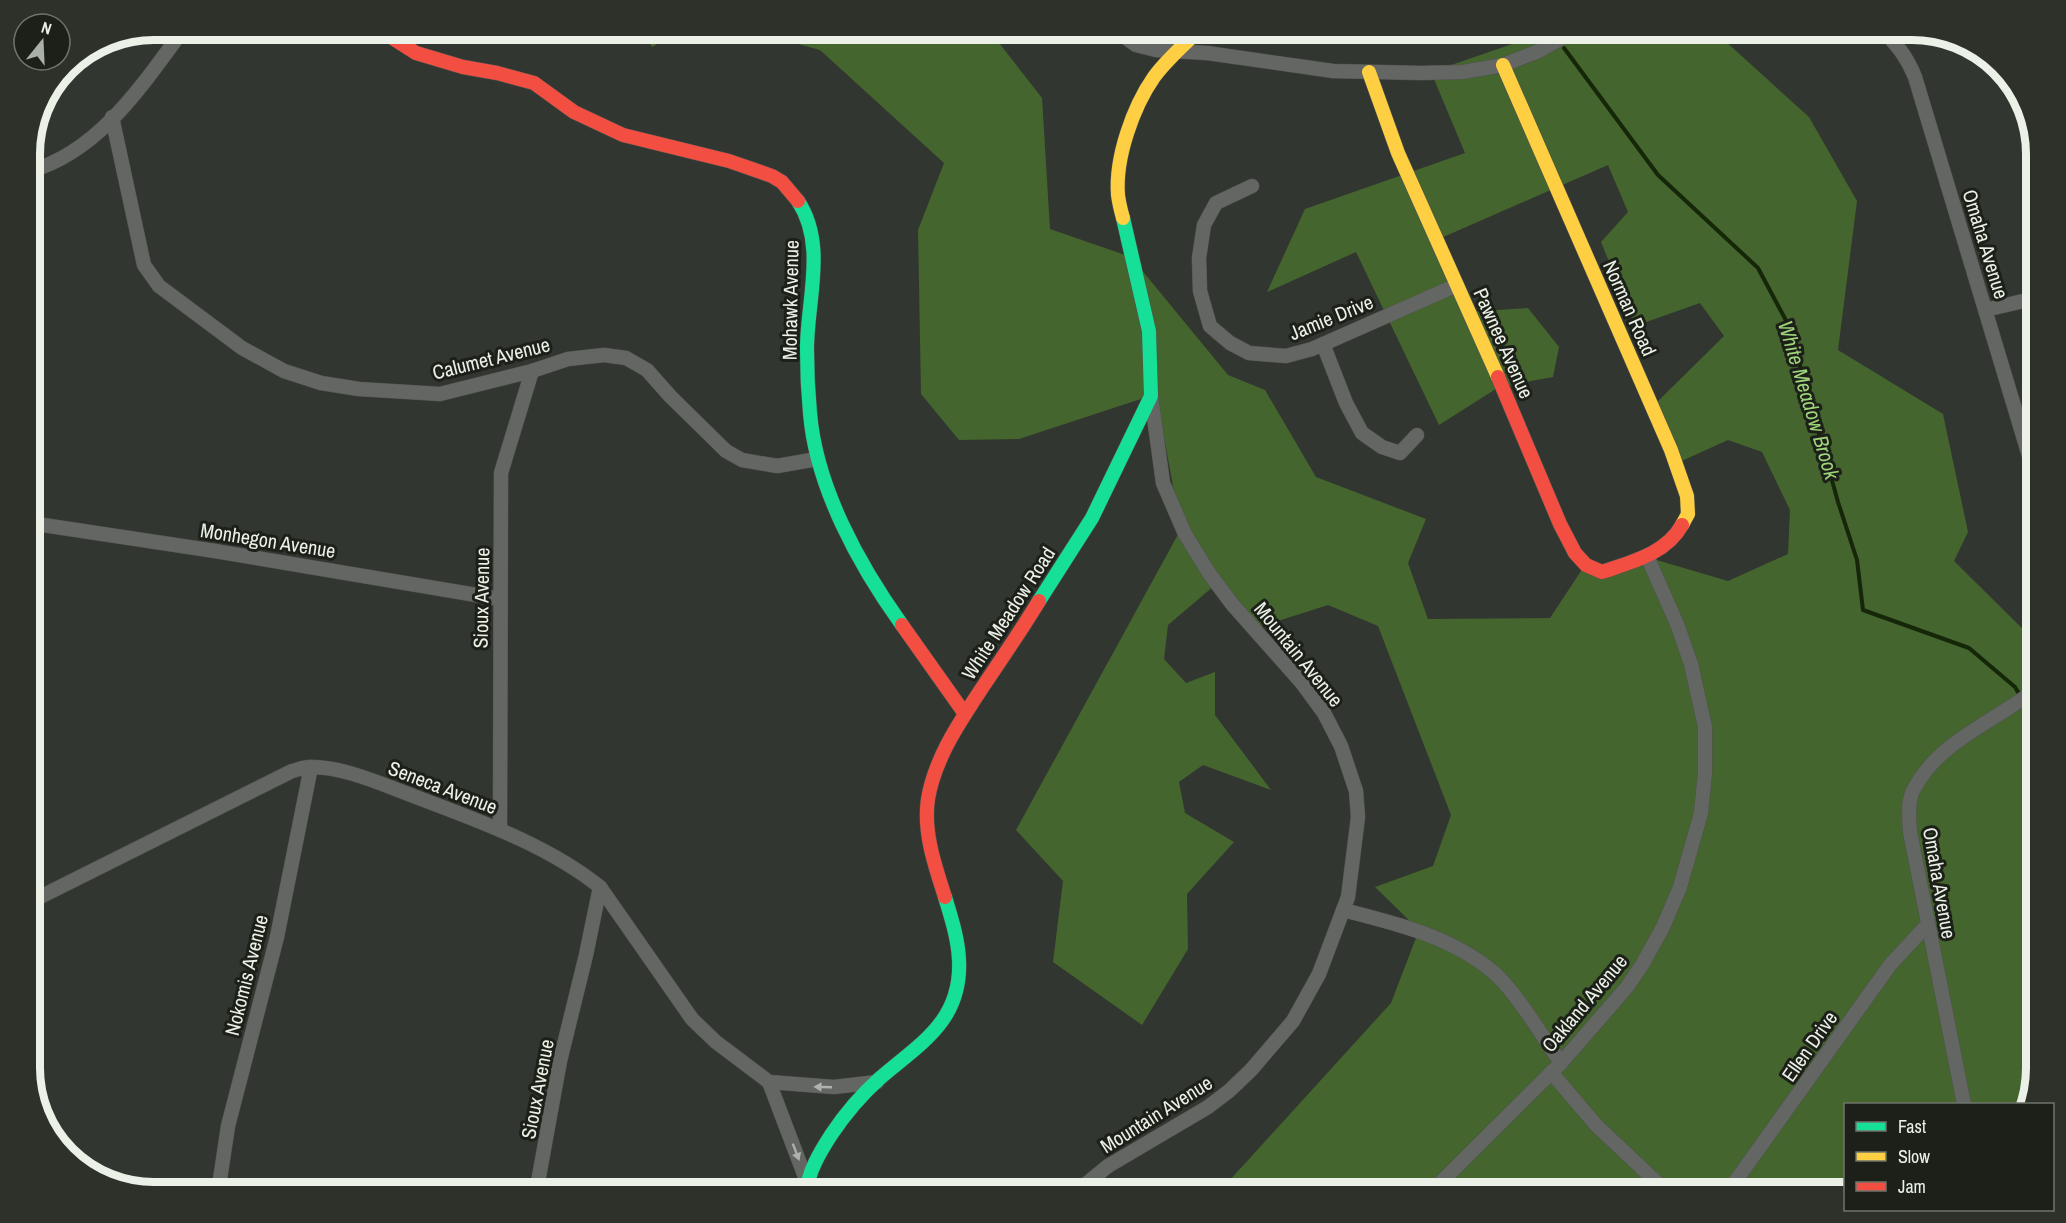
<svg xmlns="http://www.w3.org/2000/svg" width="2066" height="1223" font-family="'Archivo Narrow',sans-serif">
<rect width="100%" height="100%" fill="#323630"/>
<g fill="#44652d">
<path d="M 642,30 L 682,30 L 652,47 Z"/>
<path d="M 748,30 L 989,30 L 1042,98 L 1050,229 L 1131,257 L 1228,375 L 1265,390 L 1316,477 L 1426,519 L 1408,563 L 1428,619 L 1550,618 L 1583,568 L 1643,556 L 1728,581 L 1788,554 L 1790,510 L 1762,452 L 1728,440 L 1675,464 L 1651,408 L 1724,336 L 1700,303 L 1635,326 L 1601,242 L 1628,212 L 1608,165 L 1441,238 L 1465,312 L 1528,308 L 1559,347 L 1553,377 L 1499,387 L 1439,425 L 1356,252 L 1267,292 L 1305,209 L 1465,153 L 1431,72 L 1530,38 L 1531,30 L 1713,30 L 1809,117 L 1857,201 L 1838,350 L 1943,414 L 1968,532 L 1954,561 L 2036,642 L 2036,1069 L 2026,1104 L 1846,1104 L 1845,1193 L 1218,1193 L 1391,1003 L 1419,930 L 1375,887 L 1433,866 L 1451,815 L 1378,626 L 1328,605 L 1259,627 L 1221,580 L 1168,625 L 1164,659 L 1186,683 L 1215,672 L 1215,715 L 1271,790 L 1203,765 L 1179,782 L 1185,813 L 1234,842 L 1187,894 L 1188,949 L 1142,1025 L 1053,962 L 1063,881 L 1016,830 L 1181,529 L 1156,394 L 1019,439 L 959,440 L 921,394 L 918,230 L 944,163 L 820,50 Z"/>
</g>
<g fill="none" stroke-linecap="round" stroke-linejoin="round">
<g stroke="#152708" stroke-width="4">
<path d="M 1564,48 L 1658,175 L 1758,268 L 1789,326 L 1838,502 L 1857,560 L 1863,610 L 1969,648 L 2015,687 L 2028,709 L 2036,728"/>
<path d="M 2036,832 L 2026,838 L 2026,866 L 2033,895 L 2036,899"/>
</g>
<g stroke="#50534e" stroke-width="15">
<g id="street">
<path d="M 1115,30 L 1136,45 L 1156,50 L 1207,53 L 1333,71 L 1421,73 L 1463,72 L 1503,65 L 1539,51 L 1576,30"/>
<path d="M 1881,30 C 1897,43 1907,57 1915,77 L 2036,479"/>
<path d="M 112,117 L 144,265 L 159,286 L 242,348 L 284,371 L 321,383 L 359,389 L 440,394 L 532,371 L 568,359 L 604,355 L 626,358 L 647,370 L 670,396 L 726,451 L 742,460 L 777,466 L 817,459"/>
<path d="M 30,171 C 99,152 143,84 183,30"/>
<path d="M 1252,186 L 1216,203 L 1204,225 L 1199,258 L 1200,291 L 1210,326 L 1230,343 L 1249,353 L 1286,356 L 1312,349 L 1457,285"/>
<path d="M 1986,312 L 1989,309 L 2036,298"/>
<path d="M 1323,344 L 1346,403 L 1362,433 L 1382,447 L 1400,453 L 1417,435"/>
<path d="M 30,523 L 215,551 L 500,599"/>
<path d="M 500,830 L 501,473 L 532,371"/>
<path d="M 30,902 L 292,771 C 297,770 303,767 309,767 C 342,766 381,784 411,795 C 475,820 545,843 600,887 L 692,1019 L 716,1042 L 769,1082 L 834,1087 L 877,1082"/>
<path d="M 1343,910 C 1394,923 1450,936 1492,971 C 1515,990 1542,1036 1561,1063"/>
<path d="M 1551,1072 L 1596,1125 L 1668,1193"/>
<path d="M 769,1082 L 807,1182"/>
<path d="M 1964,1104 L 1910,832 C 1909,818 1907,799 1915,787 C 1941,740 1996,721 2036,689"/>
<path d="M 218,1193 L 228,1126 L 277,937 L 311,767"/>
<path d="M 536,1193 L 560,1061 L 586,955 L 600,887"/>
<path d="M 1075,1193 L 1108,1166 L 1208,1107 L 1229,1091 L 1251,1070 L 1293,1021 L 1319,974 L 1348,897 L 1358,817 L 1356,791 L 1341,746 L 1324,713 L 1302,683 L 1232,604 L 1209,573 L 1185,534 L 1163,483 L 1151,396"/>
<path d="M 1430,1193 L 1561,1063 L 1627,987 L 1642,965 L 1663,927 L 1680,887 L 1701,813 L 1705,773 L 1705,727 L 1691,664 L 1677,624 L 1647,556"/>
<path d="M 1727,1193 L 1890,965 L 1927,925"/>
</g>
</g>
<g stroke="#50534e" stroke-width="15">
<g id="fast">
<path d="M 798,201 C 827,245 807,300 807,349 C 807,370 808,392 810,413 C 816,487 859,565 902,625"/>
<path d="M 1039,601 L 1092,518 L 1151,396 L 1149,331 L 1123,218"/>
<path d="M 806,1193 C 808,1172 820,1152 831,1135 C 845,1114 860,1096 879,1079 C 919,1044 962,1022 959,960 C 958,938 951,917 945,897"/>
</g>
</g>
<g stroke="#50534e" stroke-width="15">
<g id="slow">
<path d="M 1503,65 L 1671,450 L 1687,496 L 1688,514 L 1682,525"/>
<path d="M 1369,72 L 1398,153 L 1498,377"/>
<path d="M 1123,218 C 1121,211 1119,203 1118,195 C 1115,158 1133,107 1154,77 C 1167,59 1184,45 1199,30"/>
</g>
</g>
<g stroke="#50534e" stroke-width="15">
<g id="jam">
<path d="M 380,30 L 416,53 L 463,67 L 497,73 L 534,83 L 574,112 L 623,135 L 729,161 L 772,176 L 782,182 L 798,201"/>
<path d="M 1498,377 L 1560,524 L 1575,553 L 1586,565 L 1602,572 C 1631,562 1666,554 1682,525"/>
<path d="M 902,625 L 965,714"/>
<path d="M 945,897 C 935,866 923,832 928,799 C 935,757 961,720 984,685 C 1003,657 1022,629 1039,601"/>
</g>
</g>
<use href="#street" stroke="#646663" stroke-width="14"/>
<use href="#fast" stroke="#16e098" stroke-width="14"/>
<use href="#slow" stroke="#ffcf43" stroke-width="14"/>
<use href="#jam" stroke="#f24e42" stroke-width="14"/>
</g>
<defs><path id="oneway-solid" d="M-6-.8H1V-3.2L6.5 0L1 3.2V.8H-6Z" transform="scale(1.5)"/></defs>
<g fill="#aeb2ac">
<use href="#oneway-solid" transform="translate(823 1087) rotate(-178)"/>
<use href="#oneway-solid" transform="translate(796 1152) rotate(69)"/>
</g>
<g text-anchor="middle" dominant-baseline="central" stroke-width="6" stroke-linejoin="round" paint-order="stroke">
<g font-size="20" fill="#ebf1e7" stroke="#1c2019">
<text transform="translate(1986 244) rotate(73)">Omaha Avenue</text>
<text transform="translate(790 300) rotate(-89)">Mohawk Avenue</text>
<text transform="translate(1630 308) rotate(66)">Norman Road</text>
<text transform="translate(1331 317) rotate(-22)">Jamie Drive</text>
<text transform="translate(1504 343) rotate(66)">Pawnee Avenue</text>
<text transform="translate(491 358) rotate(-14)">Calumet Avenue</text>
<text transform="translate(268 540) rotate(9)">Monhegon Avenue</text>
<text transform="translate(481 598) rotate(-89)">Sioux Avenue</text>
<text transform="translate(1008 613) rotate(-57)">White Meadow Road</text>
<text transform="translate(1299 654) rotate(51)">Mountain Avenue</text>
<text transform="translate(443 787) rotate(21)">Seneca Avenue</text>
<text transform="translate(1940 883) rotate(80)">Omaha Avenue</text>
<text transform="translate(246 975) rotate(-76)">Nokomis Avenue</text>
<text transform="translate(1584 1003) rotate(-50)">Oakland Avenue</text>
<text transform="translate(1809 1046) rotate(-55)">Ellen Drive</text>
<text transform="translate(537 1089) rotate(-79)">Sioux Avenue</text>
<text transform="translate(1156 1114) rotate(-32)">Mountain Avenue</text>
</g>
<g font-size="21" font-style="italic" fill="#9ed47a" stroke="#1c2019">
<text transform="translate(1809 400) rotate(73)">White Meadow Brook</text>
</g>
</g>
<path d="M0 0H2066V1223H0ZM154 40H1912A114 114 0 0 1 2026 154V1068A114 114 0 0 1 1912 1182H154A114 114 0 0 1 40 1068V154A114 114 0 0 1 154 40Z" fill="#2d3129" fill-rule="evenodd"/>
<path fill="none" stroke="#ebf1e7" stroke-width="8" d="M154 40H1912A114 114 0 0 1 2026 154V1068A114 114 0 0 1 1912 1182H154A114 114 0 0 1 40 1068V154A114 114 0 0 1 154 40Z"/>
<rect x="1844" y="1103" width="210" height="108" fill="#1c2019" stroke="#6f746b" stroke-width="1.5"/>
<rect x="1856" y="1122" width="30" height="9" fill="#16e098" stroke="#6f746b" stroke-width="1.5"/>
<text x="1898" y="1133" font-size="18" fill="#ebf1e7">Fast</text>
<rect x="1856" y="1152" width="30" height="9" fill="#ffcf43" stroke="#6f746b" stroke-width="1.5"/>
<text x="1898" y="1163" font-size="18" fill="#ebf1e7">Slow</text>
<rect x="1856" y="1182" width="30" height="9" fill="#f24e42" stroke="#6f746b" stroke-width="1.5"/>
<text x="1898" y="1193" font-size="18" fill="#ebf1e7">Jam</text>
<g transform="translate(42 42) rotate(18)"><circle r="28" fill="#1c2019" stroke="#6f746b" stroke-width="1.5"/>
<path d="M0-4.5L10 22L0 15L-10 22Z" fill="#aab0a7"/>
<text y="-9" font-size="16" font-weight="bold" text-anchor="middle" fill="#ebf1e7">N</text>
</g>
</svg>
